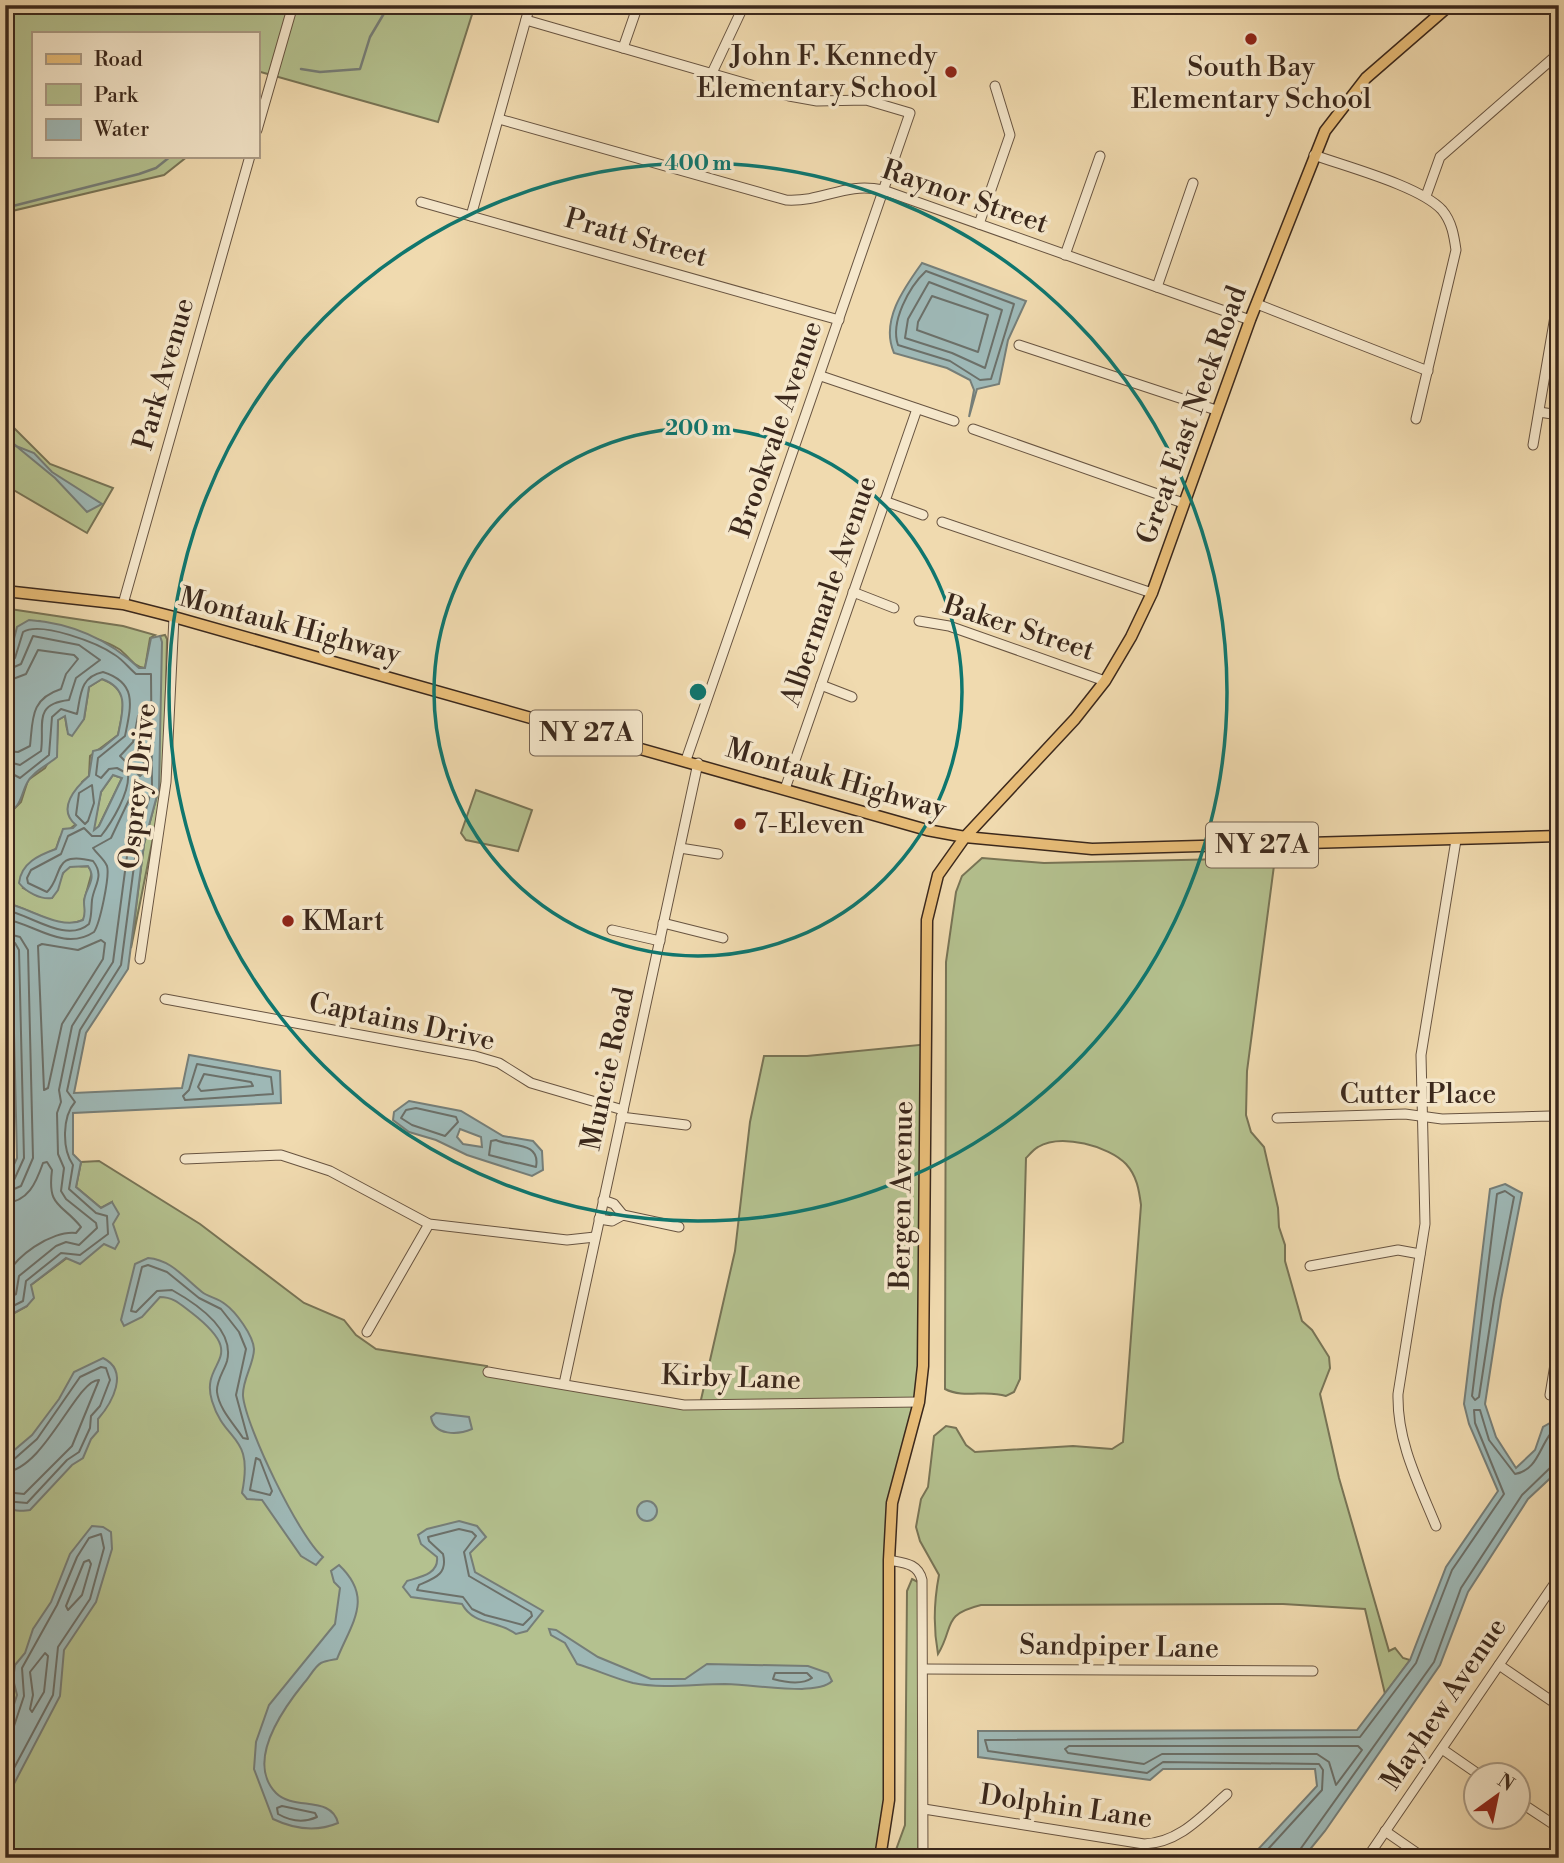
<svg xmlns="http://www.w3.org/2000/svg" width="1564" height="1863" font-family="'Libre Bodoni',serif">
<rect width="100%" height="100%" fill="#f0daaf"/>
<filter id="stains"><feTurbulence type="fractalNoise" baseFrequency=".00286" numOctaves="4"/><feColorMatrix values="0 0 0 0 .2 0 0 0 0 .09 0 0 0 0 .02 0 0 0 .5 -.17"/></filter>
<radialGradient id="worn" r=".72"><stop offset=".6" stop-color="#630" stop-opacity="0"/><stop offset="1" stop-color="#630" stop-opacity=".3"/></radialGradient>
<g fill="#b4c18f" stroke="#787456" stroke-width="2">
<path d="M 5,5 L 475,5 L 438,122 L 257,71 L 257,33 L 33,33 L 33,156 L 188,156 L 164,175 L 8,212 L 5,216 Z"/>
<path d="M 5,419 L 50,464 L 113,488 L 87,533 L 5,485 Z"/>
<path d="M 10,609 L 123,626 L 155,635 L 150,638 L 145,668 C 133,667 128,655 119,649 C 94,634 64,633 39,621 L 11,641 L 5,674 L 5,614 Z"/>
<path d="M 165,635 L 167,639 L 164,783 L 131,948 L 144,844 L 159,788 L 160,636 Z"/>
<path d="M 102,679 C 131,690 123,709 118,735 L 90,756 L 89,776 L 82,782 L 76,824 L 60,837 L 56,849 L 49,852 L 23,888 L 38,896 L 52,898 C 59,889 59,871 71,866 C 76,864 81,868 88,866 L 92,872 L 84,901 L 87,909 L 83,920 C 59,932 29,907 5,903 L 5,813 L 13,810 L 21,802 L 28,780 L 45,768 L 57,746 L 58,720 L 65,716 L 67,729 L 84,719 L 89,687 Z"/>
<path d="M 113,775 L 122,778 L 97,830 L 93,830 L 101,792 Z"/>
<path d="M 476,790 L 532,810 L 518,851 L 466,840 L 461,833 Z"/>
<path d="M 982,858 L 1044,863 L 1275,858 L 1247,1071 L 1246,1115 L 1251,1132 L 1264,1147 L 1278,1208 L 1279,1227 L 1285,1245 L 1285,1261 L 1302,1321 L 1312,1330 L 1329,1357 L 1330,1368 L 1320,1394 L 1339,1478 L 1389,1651 L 1395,1648 L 1403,1658 L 1410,1660 L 1385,1694 L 1365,1609 L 1283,1604 L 981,1605 C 941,1615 955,1626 938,1654 C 933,1627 934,1601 939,1575 L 920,1541 L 916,1527 L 921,1499 L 928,1487 L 934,1436 L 946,1426 L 956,1428 L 966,1445 L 975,1452 L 1073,1446 L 1112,1449 L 1123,1442 L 1141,1205 C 1139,1190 1137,1176 1126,1164 C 1109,1146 1061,1133 1038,1147 C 1034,1149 1029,1155 1026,1158 L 1020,1379 L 1014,1392 L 1006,1396 C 986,1389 964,1399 945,1389 L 946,962 L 956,892 L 962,876 Z"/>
<path d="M 929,1044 L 923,1366 L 892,1503 L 889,1799 L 880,1858 L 5,1858 L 5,1318 L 27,1306 L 31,1285 L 112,1224 L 112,1202 L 101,1208 L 76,1187 L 81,1162 L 99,1161 L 200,1224 L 304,1303 L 344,1320 L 356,1335 L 376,1349 L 487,1366 L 486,1371 L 700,1404 L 735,1251 L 750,1122 L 764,1056 L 807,1056 Z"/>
<path d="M 912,1579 L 918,1582 L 918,1858 L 893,1858 L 905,1825 L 907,1591 Z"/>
</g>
<g fill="#9eb8b6" stroke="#767e78" stroke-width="2" fill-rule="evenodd">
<path d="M 922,263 L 1026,301 L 1008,340 L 999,384 L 977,389 L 969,417 L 974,390 L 970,380 L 947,368 L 894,353 C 880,321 904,288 922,263 Z"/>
<path d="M 16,446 L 34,453 L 52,472 L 102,504 L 87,512 L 55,478 Z"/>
<path d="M 29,620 C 71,623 108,639 139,668 L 145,668 L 151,638 L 160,636 L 162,642 L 159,788 L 144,844 L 128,969 L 86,1033 L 74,1093 L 182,1088 L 189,1055 L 280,1071 L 281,1103 L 73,1113 L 73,1154 L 81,1162 L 76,1187 L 101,1208 L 112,1202 L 119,1214 L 113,1224 L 119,1242 L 115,1249 L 104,1244 L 80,1264 L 66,1258 L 31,1285 L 34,1298 L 27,1306 L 5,1318 L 5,1184 L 17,1158 L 12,950 L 5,948 L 5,903 C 29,907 60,931 83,920 C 86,912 84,910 84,902 C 84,889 98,880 88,866 L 70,867 L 63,873 L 58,890 L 52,898 C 41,900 26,892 19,883 C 21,863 39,855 56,849 L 63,829 L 73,828 L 76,825 C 56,809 76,787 89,776 L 93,751 L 101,749 L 118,735 C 123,711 130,689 102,679 L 89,687 L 84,719 L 72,736 L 68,734 L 65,716 L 58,720 L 57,757 C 48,765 32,772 27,783 C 20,796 22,808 5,813 L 5,786 L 10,780 L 5,774 L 5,674 L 17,627 ZM 113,775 L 122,778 L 99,826 L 94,830 L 101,792 Z"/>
<path d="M 409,1101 L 461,1111 L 503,1136 L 533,1141 L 542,1151 L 543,1170 L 532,1176 L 467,1155 L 436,1140 L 409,1132 L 393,1120 L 394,1112 ZM 460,1129 L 481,1137 L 482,1147 L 463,1144 L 457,1137 Z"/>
<path d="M 1505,1184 L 1522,1193 L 1501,1300 L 1485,1404 L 1496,1437 L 1516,1468 L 1535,1450 L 1543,1427 L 1559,1418 L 1559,1470 L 1528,1499 L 1468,1592 L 1440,1665 L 1325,1831 L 1303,1858 L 1250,1858 L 1317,1786 L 1315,1769 L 1163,1769 L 1150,1780 L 978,1757 L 978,1731 L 1357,1730 L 1410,1660 L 1446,1567 L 1498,1491 L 1469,1424 L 1464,1404 L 1490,1189 Z"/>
<path d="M 148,1258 C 172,1260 184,1278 202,1292 C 208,1297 218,1298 225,1304 C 236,1312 253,1335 254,1349 C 254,1364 242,1380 243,1396 C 246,1427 299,1537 323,1557 L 316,1565 L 301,1556 L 262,1500 L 247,1499 L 242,1493 C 254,1433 225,1444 212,1401 C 199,1359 252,1360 192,1313 C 181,1305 174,1297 160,1297 L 142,1317 L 124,1326 L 121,1320 L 135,1264 Z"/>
<path d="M 103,1358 C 130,1371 112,1403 98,1419 L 98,1431 L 91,1439 L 83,1458 L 72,1465 L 30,1510 C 20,1511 14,1512 5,1506 L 5,1458 L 32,1435 L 59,1399 L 74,1372 Z"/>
<path d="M 436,1413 L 469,1417 L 472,1429 C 458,1435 434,1436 431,1417 Z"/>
<circle cx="647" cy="1511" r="10"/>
<path d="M 459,1521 L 477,1526 L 486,1537 L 470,1553 L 475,1572 L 543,1611 L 527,1631 L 516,1634 C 498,1620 474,1626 462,1604 L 411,1597 L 403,1587 L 407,1581 C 420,1577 439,1574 437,1557 L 421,1544 L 418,1535 L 427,1529 Z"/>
<path d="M 92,1526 L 103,1527 L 111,1532 L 112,1549 L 96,1602 L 64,1650 L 60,1696 L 5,1801 L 7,1726 L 17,1695 L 13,1679 L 15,1665 L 25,1653 L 33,1629 L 51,1602 L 70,1554 Z"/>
<path d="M 339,1565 C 374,1598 352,1622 337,1659 C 332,1660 325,1661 321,1663 C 315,1666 309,1678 304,1683 C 283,1709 245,1761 276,1793 C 294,1811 331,1795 338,1823 C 317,1832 294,1829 273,1819 L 254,1769 L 256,1742 L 269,1705 L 335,1624 L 340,1588 L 334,1582 L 331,1571 Z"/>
<path d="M 549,1629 L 556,1630 L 598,1657 L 651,1679 L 685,1679 L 707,1664 L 808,1666 L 828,1673 L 832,1681 C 825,1688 811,1688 802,1689 C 776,1689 751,1685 725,1684 C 695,1684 663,1689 633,1683 C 613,1678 597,1670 577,1664 L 565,1643 L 551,1635 Z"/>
</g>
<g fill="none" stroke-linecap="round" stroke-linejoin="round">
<g stroke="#6c7069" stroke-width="2">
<path d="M 926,271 L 1014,304 L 991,379 L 980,380 L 950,361 L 898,345 C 890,322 909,287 926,271 Z"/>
<path d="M 929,282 L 1002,310 L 985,368 L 952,353 L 905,338 L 908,319 Z"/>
<path d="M 932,296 L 988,315 L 978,352 L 917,330 L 918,322 Z"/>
<path d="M 5,663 L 15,658 L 23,632 C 41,621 98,643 115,655 C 123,660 129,668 136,674 L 151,674 L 152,787 L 137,843 L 121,965 L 80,1030 L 67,1091 L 75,1102 C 62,1117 62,1149 73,1165 L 69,1189 L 96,1213 L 107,1216 L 108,1234 L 80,1255 L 61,1253 L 26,1281 L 23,1301 L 5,1310"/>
<path d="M 5,671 L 21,664 L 33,636 L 79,645 L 100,660 L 76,678 L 69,700 C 32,704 45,725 41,751 L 20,765 L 5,761"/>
<path d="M 5,682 L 26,674 L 38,650 L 74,655 L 78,659 L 66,674 L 61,689 C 30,699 33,719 30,746 L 18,752 L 5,751"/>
<path d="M 142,714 L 144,772 L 140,776 L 120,756 L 133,742 L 138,716 Z"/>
<path d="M 5,770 L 20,778 L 49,755 L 52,717 L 61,709 L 77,714 C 81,694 80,677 103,672 C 138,683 131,706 125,736 L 98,758 L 96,775 L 101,778 L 109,769 L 117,768 L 128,774 C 130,792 112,822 101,836 L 92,836 L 84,828 L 68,836 L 61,854 L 31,870 L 27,878 L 28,883 L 47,892 C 64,876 51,850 93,861 C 105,876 94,885 92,900 C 91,909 92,915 89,924 C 66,944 30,914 5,910"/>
<path d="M 92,785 L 94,803 L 88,821 L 85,824 L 76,815 L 79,793 Z"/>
<path d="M 5,919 C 35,924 64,952 94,932 C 100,923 110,876 107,866 C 104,859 97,854 93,848 L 111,838 L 136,785 L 142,784 L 129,841 L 113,962 L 72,1026 L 59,1090 L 61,1102 L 57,1113 L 58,1154 L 64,1168 L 61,1191 L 66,1199 L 96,1223 L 97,1228 L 79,1245 L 66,1242 L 56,1246 L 19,1276 L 16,1294 L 5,1300"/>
<path d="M 5,933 L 20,937 L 28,950 L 33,1158 L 21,1186 L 5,1193"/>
<path d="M 101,940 L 105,943 L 103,959 L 62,1024 L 48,1088 L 44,1090 L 38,946 L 42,944 L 78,950 Z"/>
<path d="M 5,942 L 15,943 L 19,950 L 24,1158 L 14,1180 L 5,1184"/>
<path d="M 197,1064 L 271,1077 L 273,1094 L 185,1100 L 183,1096 L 189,1090 Z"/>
<path d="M 204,1074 L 251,1082 L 253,1086 L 201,1091 L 198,1087 Z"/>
<path d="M 416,1108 L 456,1117 L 458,1122 L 445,1136 L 412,1125 L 401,1118 L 406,1110 Z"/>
<path d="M 496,1140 C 510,1147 541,1141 536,1167 L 489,1155 L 491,1141 Z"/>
<path d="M 1505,1191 L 1514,1197 L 1494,1299 L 1479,1397 L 1475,1400 L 1472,1396 L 1497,1194 Z"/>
<path d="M 5,1203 C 28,1202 36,1183 43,1163 L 47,1162 L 52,1170 C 47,1208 62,1203 81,1227 L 76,1233 C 52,1230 12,1257 5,1281"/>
<path d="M 148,1265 L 167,1272 L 199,1298 L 221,1309 L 239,1332 L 246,1349 L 236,1395 L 248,1439 L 243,1438 C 234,1424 219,1409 217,1392 C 216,1381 224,1371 227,1361 C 235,1329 197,1304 172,1290 L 157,1291 L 136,1312 L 131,1311 L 142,1267 Z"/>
<path d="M 256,1458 L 260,1460 L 272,1491 L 270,1495 L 250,1490 Z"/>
<path d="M 5,1463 L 12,1461 L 37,1439 L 80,1377 L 101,1367 L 106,1368 L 110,1380 L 100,1406 L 91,1416 L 90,1428 L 79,1452 L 67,1460 L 27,1503 L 5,1501"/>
<path d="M 5,1472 C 44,1470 77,1379 99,1380 L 72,1446 L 24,1494 L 5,1492"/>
<path d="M 459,1529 L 472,1532 L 476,1536 L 464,1552 L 469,1576 L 531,1612 L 532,1616 L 523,1625 L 485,1615 L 472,1609 L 463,1597 L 417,1590 L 419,1585 C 435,1578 448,1574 443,1554 L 429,1541 L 428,1537 Z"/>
<path d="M 89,1560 L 91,1564 L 82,1595 L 68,1610 L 66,1606 L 84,1562 Z"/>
<path d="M 45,1653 L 48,1656 L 44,1692 L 32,1712 L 30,1709 L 33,1695 L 30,1672 Z"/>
<path d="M 775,1673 L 807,1673 L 812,1678 C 802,1685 784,1682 773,1679 Z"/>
<path d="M 5,1730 L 14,1726 L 24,1696 L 22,1668 L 57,1605 L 77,1557 L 89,1538 L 101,1534 L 104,1548 L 90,1599 L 58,1647 L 53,1695 L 5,1785"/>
<path d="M 1069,1746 L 1358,1746 L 1362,1750 L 1336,1785 L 1329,1762 L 1317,1754 L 1162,1754 L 1144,1764 L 1068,1753 L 1065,1749 Z"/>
<path d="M 282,1806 L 315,1813 L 317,1817 C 304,1823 292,1822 278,1814 L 277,1808 Z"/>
<path d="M 1260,1858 L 1322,1790 L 1323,1770 L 1319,1764 L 1163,1762 L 1147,1773 L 988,1751 L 985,1740 L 1360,1737 L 1416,1663 L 1452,1570 L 1504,1494 L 1475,1423 L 1474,1410 L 1480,1410 L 1489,1440 L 1515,1474 C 1541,1470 1540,1437 1559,1426"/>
<path d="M 1298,1858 L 1299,1851 L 1434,1662 L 1461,1588 L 1522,1495 L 1551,1467 L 1559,1466"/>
</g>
<g stroke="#767e78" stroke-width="2.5">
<path d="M 301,69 L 320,72 L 360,69 L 370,37 L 389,5"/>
<path d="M 5,208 L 139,174 L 156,168 L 171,156"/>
<path d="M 5,437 L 16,446"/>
</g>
<g stroke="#685441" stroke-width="11">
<g id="minor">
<path d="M 526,20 L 789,96 L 817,101 L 866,100 L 910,113 L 686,760"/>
<path d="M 623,48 L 638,5"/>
<path d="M 712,73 L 744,5"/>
<path d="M 499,119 L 786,200 C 825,202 843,182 883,190 L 1250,320"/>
<path d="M 257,130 L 293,5"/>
<path d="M 1314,155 C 1347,167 1420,186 1442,210 C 1452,222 1454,236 1456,250 L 1416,419"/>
<path d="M 1426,196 L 1440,157 L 1559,53"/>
<path d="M 421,202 L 839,320"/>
<path d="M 471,216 L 530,5"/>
<path d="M 979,224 L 1010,135 L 995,86"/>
<path d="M 1065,255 L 1100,156"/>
<path d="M 1157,287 L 1193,183"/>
<path d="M 1257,304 L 1428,371"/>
<path d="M 1019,345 L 1216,410"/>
<path d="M 821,376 L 954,421"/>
<path d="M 1539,412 L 1559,415"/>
<path d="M 973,429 L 1183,503"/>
<path d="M 1533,445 L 1559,293"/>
<path d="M 884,501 L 923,515"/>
<path d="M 942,522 L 1152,593"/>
<path d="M 853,592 L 894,608"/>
<path d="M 123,604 L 250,156"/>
<path d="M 919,621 L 949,626 L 1105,681"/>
<path d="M 821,685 L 852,697"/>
<path d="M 785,789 L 917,409"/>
<path d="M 680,848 L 718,854"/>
<path d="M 663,923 L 723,938"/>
<path d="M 612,930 L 660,941"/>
<path d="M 140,959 L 166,782 L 174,617"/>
<path d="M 165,999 L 475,1056 L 499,1063 L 531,1083 L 623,1110"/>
<path d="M 621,1117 L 686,1125"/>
<path d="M 1277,1118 L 1405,1114 L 1442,1119 L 1550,1116 L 1559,1119"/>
<path d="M 185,1159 L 281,1155 L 330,1171 L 429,1224 L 567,1240 L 595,1237"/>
<path d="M 603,1200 L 614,1204 L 623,1215"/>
<path d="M 599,1219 L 612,1221 L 623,1215 L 679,1227"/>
<path d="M 1310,1266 L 1398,1250 L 1420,1254"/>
<path d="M 367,1332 L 429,1224"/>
<path d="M 488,1372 L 684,1405 L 919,1402"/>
<path d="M 564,1384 L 698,763"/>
<path d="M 1550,1395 L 1559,1340"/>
<path d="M 1436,1526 C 1418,1482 1397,1442 1398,1394 L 1425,1224 L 1421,1055 L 1456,840"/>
<path d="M 889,1560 C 904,1563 918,1563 922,1580 L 923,1858"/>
<path d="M 1499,1665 L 1559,1706"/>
<path d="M 924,1669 L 1313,1671"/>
<path d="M 1442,1749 L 1481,1776"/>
<path d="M 1518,1801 L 1559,1828"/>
<path d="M 924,1809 L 1144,1844 C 1179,1843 1202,1816 1227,1794"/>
<path d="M 1385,1831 L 1424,1858"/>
<path d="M 1367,1858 L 1559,1577"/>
</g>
</g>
<g stroke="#3b281c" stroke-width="13">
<g id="major">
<path d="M 5,591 L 123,604 L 174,617 L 927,830 L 965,837 L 1092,849 L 1559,836"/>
<path d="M 880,1858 L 889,1800 L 889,1560 L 892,1503 L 919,1402 L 923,1366 L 927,920 L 938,875 L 965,837 L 1075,719 L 1105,681 L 1131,637 L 1152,593 L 1250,320 L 1325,131 L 1366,78 L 1450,5"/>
</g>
</g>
<use href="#minor" stroke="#f5e7cb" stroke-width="9"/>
<use href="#major" stroke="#e8bd78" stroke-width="10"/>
</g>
<g fill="none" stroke="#0f766e" stroke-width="3.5">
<circle cx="698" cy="692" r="264"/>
<circle cx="698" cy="692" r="529"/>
</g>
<g fill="#8f2418" stroke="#f5e7cb" stroke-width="2.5">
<circle cx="1251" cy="39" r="7"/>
<circle cx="951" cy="72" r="7"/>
<circle cx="740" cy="824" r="7"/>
<circle cx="288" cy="921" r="7"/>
</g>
<g text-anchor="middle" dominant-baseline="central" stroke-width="7" stroke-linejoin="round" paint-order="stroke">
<g fill="#f5e7cb" stroke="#736150" stroke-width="2">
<rect x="530" y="710.5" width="112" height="45" rx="5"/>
<rect x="1206" y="822.5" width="112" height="45" rx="5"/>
</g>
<g font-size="26" font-weight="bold" fill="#3b281c">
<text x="586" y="733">NY 27A</text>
<text x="1262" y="845">NY 27A</text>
</g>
<g font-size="28" fill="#3b281c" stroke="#f5e7cb" text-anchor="start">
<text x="937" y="56" text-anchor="end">John F. Kennedy<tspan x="937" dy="32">Elementary School</tspan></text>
<text x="1251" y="67" text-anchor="middle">South Bay<tspan x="1251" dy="32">Elementary School</tspan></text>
<text x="754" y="824">7-Eleven</text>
<text x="302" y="921">KMart</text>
</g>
<g font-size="28" fill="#3b281c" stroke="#f5e7cb">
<text transform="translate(965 197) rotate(19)">Raynor Street</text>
<text transform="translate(636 238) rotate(16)">Pratt Street</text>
<text transform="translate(164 374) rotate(-74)">Park Avenue</text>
<text transform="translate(1192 415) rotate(-70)">Great East Neck Road</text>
<text transform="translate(777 429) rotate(-71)">Brookvale Avenue</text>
<text transform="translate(829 591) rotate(-71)">Albermarle Avenue</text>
<text transform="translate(290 626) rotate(15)">Montauk Highway</text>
<text transform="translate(1019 628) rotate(18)">Baker Street</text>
<text transform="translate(836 779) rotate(16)">Montauk Highway</text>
<text transform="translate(138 786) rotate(-84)">Osprey Drive</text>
<text transform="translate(402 1022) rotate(12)">Captains Drive</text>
<text transform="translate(608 1069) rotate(-78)">Muncie Road</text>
<text x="1418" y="1094">Cutter Place</text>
<text transform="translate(902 1195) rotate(-89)">Bergen Avenue</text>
<text transform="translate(731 1378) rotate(2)">Kirby Lane</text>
<text transform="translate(1119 1647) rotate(1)">Sandpiper Lane</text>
<text transform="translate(1444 1704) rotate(-56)">Mayhew Avenue</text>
<text transform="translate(1066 1807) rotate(8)">Dolphin Lane</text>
</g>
</g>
<circle cx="698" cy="692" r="10" fill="#0f766e" stroke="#f5e7cb" stroke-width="3.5"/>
<g font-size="21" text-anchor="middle" font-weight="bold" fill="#0f766e" stroke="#f5e7cb" stroke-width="7" stroke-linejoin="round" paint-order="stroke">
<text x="698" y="170">400 m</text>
<text x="698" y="435">200 m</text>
</g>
<rect width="1564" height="1863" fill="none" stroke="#f0daaf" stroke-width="28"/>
<rect x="7" y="7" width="1550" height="1849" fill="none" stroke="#3b281c" stroke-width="3.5"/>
<rect x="14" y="14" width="1536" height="1835" fill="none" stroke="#3b281c" stroke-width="2"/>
<rect x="32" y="32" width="228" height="126" fill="#f5e7cb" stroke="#ab9b85" stroke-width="2"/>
<rect x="46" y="54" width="35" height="10" fill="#e8bd78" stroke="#ab9b85" stroke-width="2"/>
<text x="94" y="66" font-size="21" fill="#3b281c">Road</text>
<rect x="46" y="84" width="35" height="21" fill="#b4c18f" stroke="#ab9b85" stroke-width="2"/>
<text x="94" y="102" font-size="21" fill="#3b281c">Park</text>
<rect x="46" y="119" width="35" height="21" fill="#9eb8b6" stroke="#ab9b85" stroke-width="2"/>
<text x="94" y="136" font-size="21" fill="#3b281c">Water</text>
<g transform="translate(1497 1796) rotate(33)"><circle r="33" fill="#f5e7cb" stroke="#ab9b85" stroke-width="2"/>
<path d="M0-5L12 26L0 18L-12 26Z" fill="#8f2418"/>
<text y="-10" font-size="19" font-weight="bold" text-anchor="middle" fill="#3b281c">N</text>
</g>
<rect width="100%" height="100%" filter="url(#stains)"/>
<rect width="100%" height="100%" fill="url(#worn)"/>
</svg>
